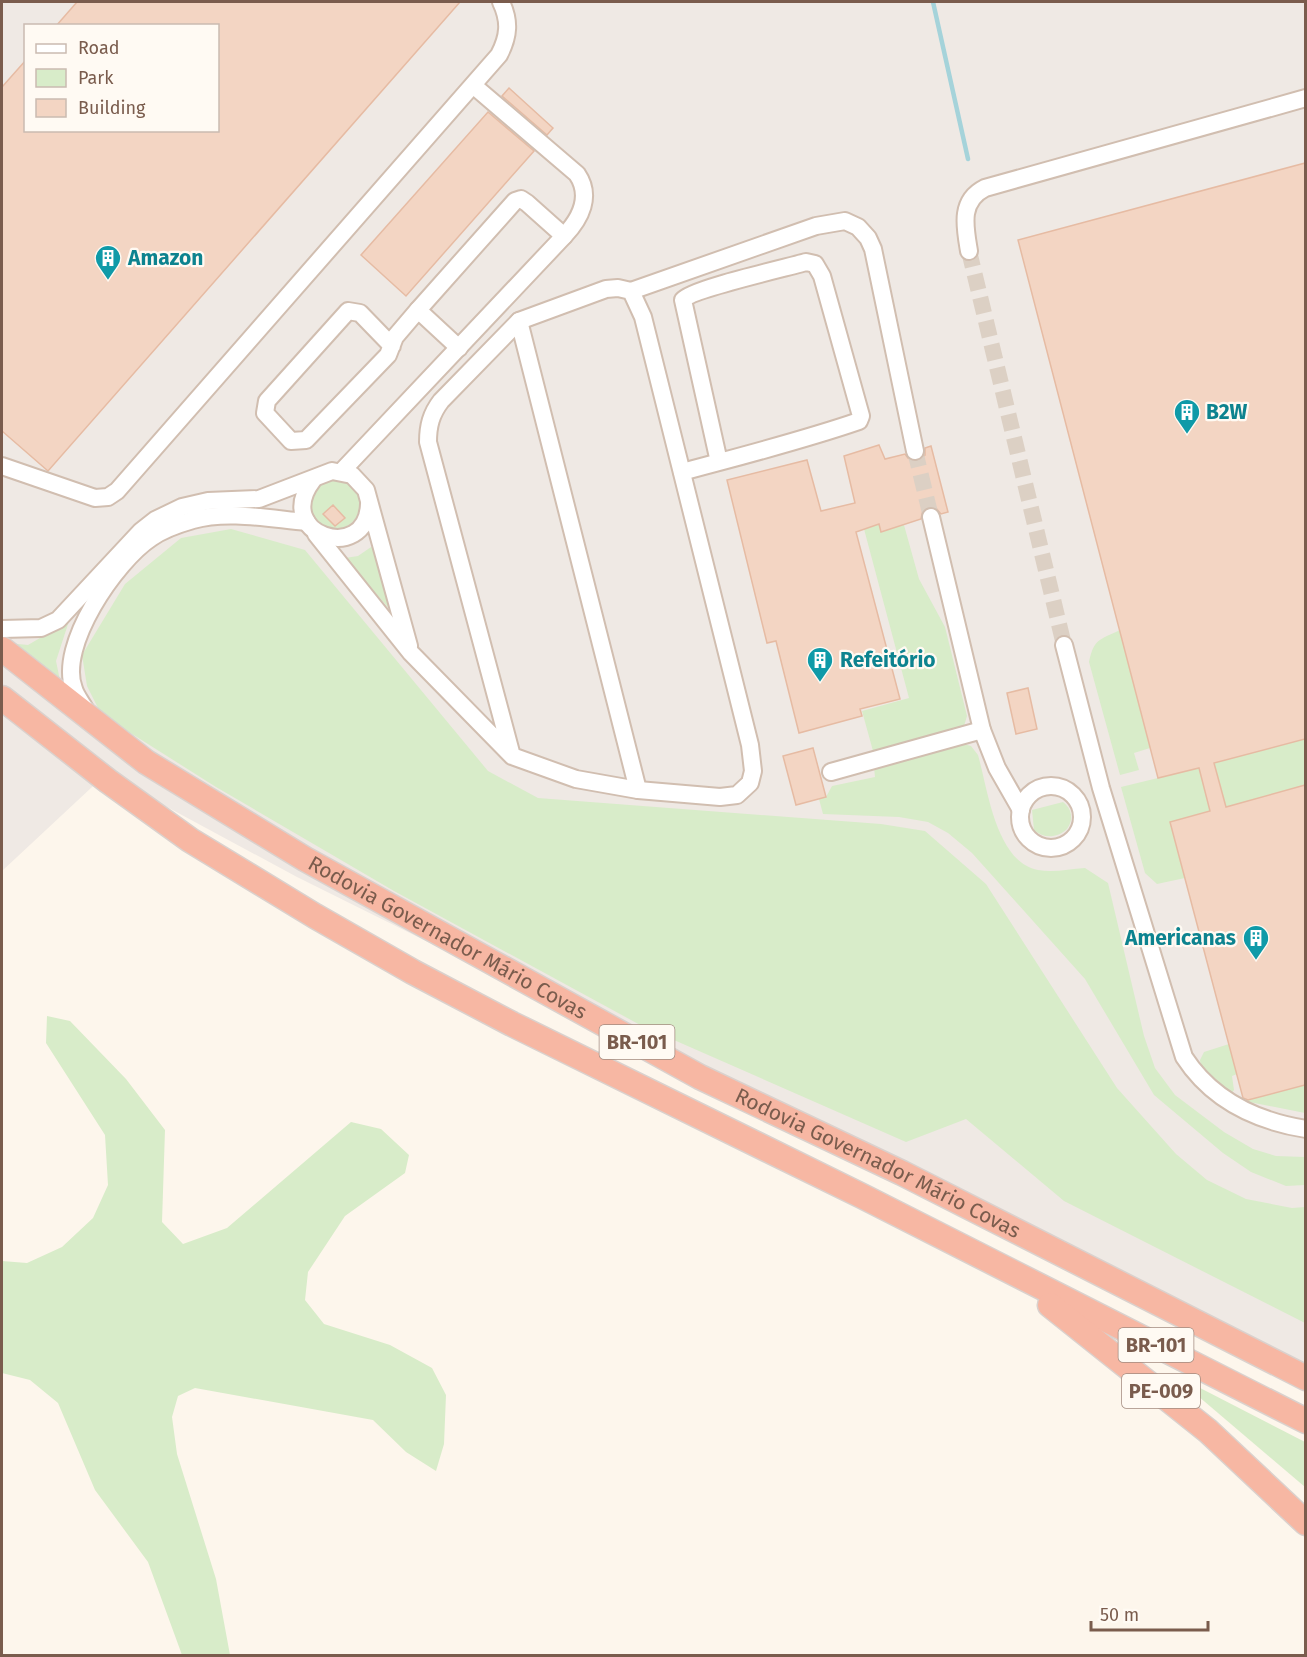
<svg xmlns="http://www.w3.org/2000/svg" width="1307" height="1657" font-family="'Fira Sans',sans-serif">
<rect width="100%" height="100%" fill="#fdf6ec"/>
<path fill="#efe9e4" fill-rule="evenodd" d="M 2,2 L 1305,2 L 1305,1378 L 297,877 L 106,774 L 2,871 ZM 26,26 L 218,26 L 218,130 L 26,130 Z"/>
<g fill="#d8ecc9">
<circle cx="335" cy="504" r="25"/>
<path d="M 879,524 L 881,531 L 904,525 L 919,579 L 945,627 L 967,716 L 964,726 L 956,730 L 873,751 L 862,711 L 909,698 L 864,529 Z"/>
<path d="M 231,529 L 305,550 L 488,771 L 538,798 L 881,824 L 925,831 L 986,884 L 1117,1088 L 1176,1154 L 1207,1180 L 1246,1199 L 1292,1208 L 1305,1207 L 1305,1323 L 1064,1201 L 966,1119 L 906,1142 L 642,1026 L 394,891 L 216,787 L 121,727 L 98,708 L 87,686 L 82,655 L 125,584 L 181,538 Z"/>
<path d="M 374,545 L 392,612 L 345,558 L 358,556 Z"/>
<path d="M 69,621 L 56,661 L 62,690 L 8,643 L 28,645 Z"/>
<path d="M 1120,630 L 1150,748 L 1134,753 L 1139,770 L 1120,775 L 1089,662 C 1094,638 1100,640 1120,630 Z"/>
<path d="M 1305,739 L 1305,785 L 1226,807 L 1214,763 Z"/>
<path d="M 960,743 L 971,746 L 978,755 C 988,790 996,862 1038,870 C 1054,873 1069,869 1085,868 L 1108,883 L 1144,1036 L 1155,1068 L 1175,1095 L 1224,1132 L 1253,1149 L 1276,1156 L 1305,1157 L 1305,1185 L 1286,1186 L 1251,1172 L 1223,1153 L 1154,1095 L 1085,979 L 972,853 L 948,833 L 928,822 L 899,817 L 823,814 L 819,799 L 826,797 L 832,786 L 875,777 L 874,767 Z"/>
<path d="M 1199,768 L 1210,811 L 1185,878 L 1157,884 L 1145,873 L 1121,787 Z"/>
<path d="M 1063,802 C 1072,809 1074,819 1067,829 C 1057,838 1044,839 1034,830 L 1032,810 Z"/>
<path d="M 47,1016 L 70,1021 L 126,1079 L 165,1130 L 162,1222 L 183,1244 L 227,1228 L 351,1122 L 381,1129 L 409,1155 L 405,1173 L 345,1216 L 308,1272 L 305,1300 L 324,1324 L 390,1345 L 432,1368 L 446,1395 L 444,1444 L 436,1471 L 406,1452 L 373,1420 L 195,1388 L 178,1396 L 172,1417 L 177,1454 L 216,1579 L 230,1655 L 182,1655 L 148,1562 L 95,1490 L 58,1403 L 30,1380 L 2,1373 L 2,1261 L 27,1263 L 62,1247 L 93,1218 L 108,1185 L 105,1135 L 46,1043 Z"/>
<path d="M 1229,1044 L 1237,1074 L 1232,1076 L 1234,1090 L 1231,1094 L 1201,1067 L 1200,1060 L 1204,1052 Z"/>
<path d="M 1305,1085 L 1305,1113 L 1244,1101 Z"/>
<path d="M 1171,1373 L 1305,1442 L 1305,1487 Z"/>
</g>
<g fill="none" stroke-linecap="round" stroke-linejoin="round">
<path stroke="#a5d3da" stroke-width="4.5" d="M 933,2 L 968,159"/>
</g>
<g fill="#f3d5c3" stroke="#e6bba3" stroke-width="1.5">
<path d="M 77,2 L 460,2 L 48,471 L 2,431 L 2,87 L 26,60 L 26,130 L 218,130 L 218,26 L 56,26 Z"/>
<path d="M 509,88 L 553,128 L 547,135 L 502,96 Z"/>
<path d="M 488,112 L 534,151 L 406,296 L 361,255 Z"/>
<path d="M 1305,163 L 1305,739 L 1214,763 L 1226,807 L 1305,785 L 1305,1085 L 1248,1100 L 1243,1098 L 1170,822 L 1210,811 L 1199,768 L 1158,778 L 1018,240 Z"/>
<path d="M 879,445 L 885,459 L 905,454 L 908,458 L 917,461 L 925,455 L 925,448 L 931,446 L 948,512 L 941,514 L 935,507 L 929,507 L 923,510 L 921,519 L 881,532 L 879,524 L 856,532 L 900,699 L 860,709 L 862,716 L 799,733 L 776,641 L 767,643 L 727,480 L 807,460 L 821,511 L 855,503 L 844,456 Z"/>
<path d="M 333,505 L 345,518 L 335,526 L 323,514 Z"/>
<path d="M 1028,688 L 1037,729 L 1016,734 L 1007,693 Z"/>
<path d="M 813,748 L 826,797 L 796,805 L 783,756 Z"/>
</g>
<g fill="none" stroke-linecap="round" stroke-linejoin="round">
<g stroke="#dcd0c4" stroke-width="16" stroke-dasharray="16 8" stroke-linecap="butt">
<path d="M 969,251 L 1064,645"/>
<path d="M 915,451 L 931,517"/>
</g>
<g stroke="#d1beb0" stroke-width="20">
<g id="minor">
<path d="M 969,251 C 965,227 959,201 985,188 L 1306,98"/>
<path d="M 631,291 L 816,226 L 845,221 L 858,227 L 868,238 L 873,249 L 915,451"/>
<path d="M 418,310 L 515,201 L 521,199 L 527,203 L 564,236"/>
<path d="M 519,321 L 638,790"/>
<path d="M 392,346 L 360,313 L 348,311 L 267,401 L 265,413 L 291,441 L 306,440 L 388,355 L 395,337 L 418,310 L 459,348"/>
<path d="M 2,466 L 95,498 L 108,497 L 117,491 L 499,55 C 509,36 510,21 501,2"/>
<path d="M 342,471 L 564,236 C 581,218 592,196 577,174 L 474,86"/>
<path d="M 682,472 C 741,456 801,441 859,421 L 861,416 L 822,276 L 815,264 L 806,262 C 786,268 691,289 683,300 L 719,462"/>
<path d="M 313,480 C 271,535 367,565 369,504"/>
<path d="M 931,517 L 982,730 L 997,768 L 1021,810"/>
<path d="M 316,534 L 411,653 L 512,756 L 576,779 L 638,790 L 720,797 L 737,795 L 750,783 L 753,771 L 750,745 L 643,317 L 631,291 L 618,288 L 606,289 L 519,321 L 441,401 C 431,414 428,426 428,442 L 512,756"/>
<path d="M 2,629 L 41,628 L 58,620 L 141,531 L 155,520 L 182,507 L 208,501 L 259,499 L 332,471 L 352,475 L 366,490 L 409,646"/>
<path d="M 1064,645 L 1101,788 L 1184,1057 C 1212,1100 1256,1121 1306,1129"/>
<path d="M 85,709 C 82,703 76,696 74,689 C 57,646 116,561 151,538 C 162,530 179,524 193,520 C 227,510 271,519 307,522"/>
<path d="M 831,772 L 982,730"/>
<circle cx="1051" cy="817" r="31"/>
</g>
</g>
<g stroke="#dad1cd" stroke-width="27">
<g id="highway">
<path id="s1" d="M 2,649 L 146,762 L 305,859 L 700,1077 L 902,1173 L 1306,1378"/>
<path d="M 2,698 L 108,781 L 190,840 L 315,916 L 413,972 L 512,1024 L 862,1196 L 1306,1421"/>
<path d="M 1050,1305 L 1208,1431 L 1306,1523"/>
</g>
</g>
<use href="#minor" stroke="#fff" stroke-width="16"/>
<use href="#highway" stroke="#f7b7a3" stroke-width="24"/>
</g>
<defs>
<g id="building-pin" transform="scale(1.35)"><path d="M0 17L-7.5 6A9.5 9.5 0 1 1 7.5 6Z" fill="#0f9aa8" stroke="#fffaf3"/><path d="M-4-6H4V6H1V3H-1V6H-4ZM-2.5-4.3h1.7v1.8h-1.7ZM.8-4.3h1.7v1.8H.8ZM-2.5-1h1.7V.8h-1.7ZM.8-1h1.7V.8H.8Z" fill="#fff"/></g>
</defs>
<g fill-rule="evenodd">
<use href="#building-pin" x="108" y="258"/>
<use href="#building-pin" x="1187" y="412"/>
<use href="#building-pin" x="820" y="660"/>
<use href="#building-pin" x="1256" y="938"/>
</g>
<g text-anchor="middle" dominant-baseline="central" stroke-width="4.5" stroke-linejoin="round" paint-order="stroke">
<g fill="#fffaf3" stroke="#a28b7f" stroke-width="1.5">
<rect x="599.5" y="1025" width="75" height="34" rx="4.5"/>
<rect x="1118.5" y="1328" width="75" height="34" rx="4.5"/>
<rect x="1122" y="1374" width="78" height="34" rx="4.5"/>
</g>
<g font-size="20" font-weight="bold" fill="#7a5c4d">
<text x="637" y="1042">BR-101</text>
<text x="1156" y="1345">BR-101</text>
<text x="1161" y="1391">PE-009</text>
</g>
<g font-size="21" font-weight="bold" fill="#0d838f" stroke="#fffaf3" text-anchor="start">
<text x="128" y="258">Amazon</text>
<text x="1206" y="412">B2W</text>
<text x="840" y="660">Refeitório</text>
<text x="1236" y="938" text-anchor="end">Americanas</text>
</g>
<g font-size="21" fill="#7a5c4d" stroke="#fffaf3">
<text stroke="none"><textPath href="#s1" startOffset="532">Rodovia Governador Mário Covas</textPath></text>
<text stroke="none"><textPath href="#s1" startOffset="1018">Rodovia Governador Mário Covas</textPath></text>
</g>
</g>
<rect width="1307" height="1657" fill="none" stroke="#7a5c4d" stroke-width="6"/>
<rect x="24" y="24" width="195" height="108" fill="#fffaf3" stroke="#cabbb1" stroke-width="1.5"/>
<rect x="36" y="44" width="30" height="9" fill="#ffffff" stroke="#cabbb1" stroke-width="1.5"/>
<text x="78" y="54" font-size="18" fill="#7a5c4d">Road</text>
<rect x="36" y="69" width="30" height="18" fill="#d8ecc9" stroke="#cabbb1" stroke-width="1.5"/>
<text x="78" y="84" font-size="18" fill="#7a5c4d">Park</text>
<rect x="36" y="99" width="30" height="18" fill="#f3d5c3" stroke="#cabbb1" stroke-width="1.5"/>
<text x="78" y="114" font-size="18" fill="#7a5c4d">Building</text>
<path d="M1091 1621v9h117v-9" fill="none" stroke="#7a5c4d" stroke-width="3"/>
<text x="1100" y="1621" font-size="18" fill="#7a5c4d" stroke="#fffaf3" stroke-width="4.5" paint-order="stroke">50 m</text>
</svg>
